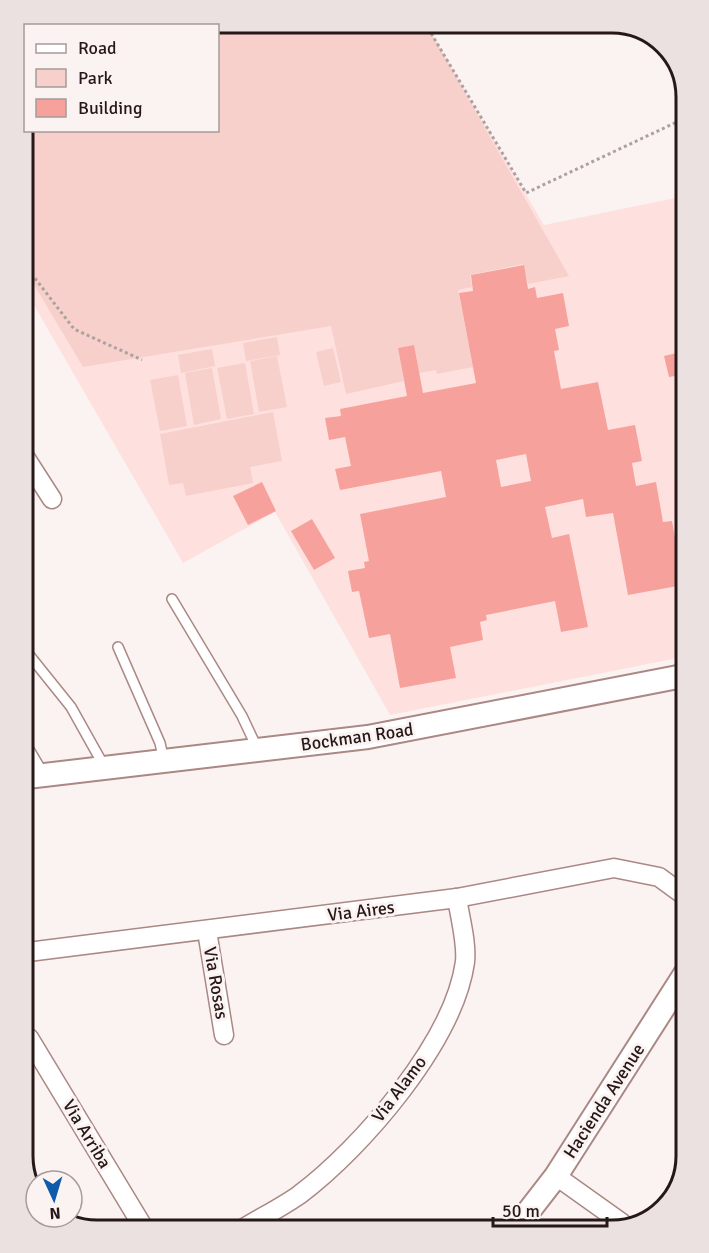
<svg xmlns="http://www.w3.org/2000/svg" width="709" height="1253" font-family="Signika,sans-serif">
<rect width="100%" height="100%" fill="#fbf3f2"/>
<path fill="#fee1de" d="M 97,23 L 426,23 L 544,225 L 680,197 L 683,657 L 390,715 L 275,512 L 183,563 L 24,288 L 23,93 L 25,86 L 26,130 L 218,130 L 218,26 L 90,25 Z"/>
<g fill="#f7cfcb">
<path d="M 97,23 L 425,23 L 569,276 L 528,284 L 523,264 L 470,275 L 472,287 L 458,290 L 473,367 L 437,374 L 436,370 L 419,373 L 414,345 L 398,348 L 404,381 L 346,394 L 331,326 L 83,367 L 24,268 L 23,93 L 25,86 L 26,130 L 218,130 L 218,26 L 90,25 Z"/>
<path d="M 277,337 L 280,355 L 246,361 L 243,343 Z"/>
<path d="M 333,348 L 341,382 L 324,386 L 316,352 Z"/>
<path d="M 212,349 L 215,366 L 181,373 L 178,355 Z"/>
<path d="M 277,356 L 287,407 L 259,412 L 250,361 Z"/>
<path d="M 245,363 L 254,414 L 227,419 L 217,368 Z"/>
<path d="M 212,368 L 221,419 L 194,425 L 185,373 Z"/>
<path d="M 178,375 L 187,426 L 160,431 L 150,380 Z"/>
<path d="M 273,412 L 282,461 L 250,467 L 253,483 L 186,496 L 183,483 L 169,485 L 160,434 Z"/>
</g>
<g fill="#f6a19b" fill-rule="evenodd">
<path d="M 524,265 L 528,289 L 535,287 L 537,298 L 563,293 L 569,326 L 555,329 L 559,350 L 554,351 L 561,389 L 598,382 L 608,430 L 635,425 L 642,461 L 632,463 L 636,486 L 656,482 L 663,522 L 672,521 L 683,585 L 628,595 L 613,513 L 586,517 L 583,499 L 545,507 L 552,538 L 569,534 L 588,627 L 561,632 L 555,601 L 486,615 L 487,620 L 480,622 L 483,640 L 450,647 L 456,678 L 400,688 L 390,634 L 369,638 L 359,591 L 352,592 L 348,571 L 365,568 L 364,562 L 369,561 L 360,514 L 446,497 L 441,471 L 340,490 L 335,469 L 351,466 L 345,437 L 329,440 L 325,418 L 341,416 L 340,409 L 407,396 L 398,348 L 414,345 L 423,393 L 476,383 L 459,293 L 473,291 L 471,275 ZM 526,454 L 531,481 L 501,487 L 496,460 Z"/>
<path d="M 681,352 L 681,375 L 669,377 L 664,356 Z"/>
<path d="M 262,482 L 276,511 L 248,525 L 233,496 Z"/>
<path d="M 312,519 L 335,558 L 314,570 L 291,531 Z"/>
</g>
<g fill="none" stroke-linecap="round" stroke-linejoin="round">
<g stroke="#ab8884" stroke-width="12">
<g id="service">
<path d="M 172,599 L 242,716 L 258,750"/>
<path d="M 118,647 L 160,743 L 164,761"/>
<path d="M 26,651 L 71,707 L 104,766"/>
<path d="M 27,746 L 43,773"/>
</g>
</g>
<g stroke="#ab8884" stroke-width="21">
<g id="minor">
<path d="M 25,457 L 52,499"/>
<path d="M 207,931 L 224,1035"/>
<path d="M 28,952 L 457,898 L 614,868 L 659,877 L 685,896"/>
<path d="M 29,1038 L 145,1230"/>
<path d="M 556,1176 L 622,1223"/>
<path d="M 244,1228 C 262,1217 282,1207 299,1195 C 362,1148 454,1041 465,962 C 467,942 460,918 457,898"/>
</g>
</g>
<g stroke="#ab8884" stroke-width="26">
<g id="tertiary">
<path d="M 27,777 L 368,737 L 683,676"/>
<path d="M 518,1225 L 556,1176 L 685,974"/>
</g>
</g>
<g stroke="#aca1a0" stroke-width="3" stroke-dasharray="3 3" stroke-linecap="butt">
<path d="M 425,23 L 526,193 L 679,121"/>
<path d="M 24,264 L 74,329 L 142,360"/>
</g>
<use href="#service" stroke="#fff" stroke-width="9"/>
<use href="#minor" stroke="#fff" stroke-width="18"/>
<use href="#tertiary" stroke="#fff" stroke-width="22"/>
</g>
<g text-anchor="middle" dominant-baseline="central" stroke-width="6" stroke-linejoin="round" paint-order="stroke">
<g font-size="18" fill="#261817" stroke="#fbf3f2">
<text transform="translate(357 737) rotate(-8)">Bockman Road</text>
<text transform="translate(361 911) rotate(-7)">Via Aires</text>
<text transform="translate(216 983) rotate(80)">Via Rosas</text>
<text transform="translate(399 1089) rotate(-53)">Via Alamo</text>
<text transform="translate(604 1101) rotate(-57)">Hacienda Avenue</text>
<text transform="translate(87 1134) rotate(59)">Via Arriba</text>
</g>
</g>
<path d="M0 0H709V1253H0ZM97 33H612A64 64 0 0 1 676 97V1156A64 64 0 0 1 612 1220H97A64 64 0 0 1 33 1156V97A64 64 0 0 1 97 33Z" fill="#eae1e0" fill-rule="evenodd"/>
<path fill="none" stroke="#261817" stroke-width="3" d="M97 33H612A64 64 0 0 1 676 97V1156A64 64 0 0 1 612 1220H97A64 64 0 0 1 33 1156V97A64 64 0 0 1 97 33Z"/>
<rect x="24" y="24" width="195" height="108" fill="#fbf3f2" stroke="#a69b9a" stroke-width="1.5"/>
<rect x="36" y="44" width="30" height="9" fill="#ffffff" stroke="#a69b9a" stroke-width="1.5"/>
<text x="78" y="54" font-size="18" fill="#261817">Road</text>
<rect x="36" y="69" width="30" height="18" fill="#f7cfcb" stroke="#a69b9a" stroke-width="1.5"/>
<text x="78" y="84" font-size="18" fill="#261817">Park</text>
<rect x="36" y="99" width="30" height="18" fill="#f6a19b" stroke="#a69b9a" stroke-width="1.5"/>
<text x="78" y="114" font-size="18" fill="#261817">Building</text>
<g transform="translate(54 1199) rotate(176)"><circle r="28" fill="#fbf3f2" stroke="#a69b9a" stroke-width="1.5"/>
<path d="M0-4.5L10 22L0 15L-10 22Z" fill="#0d5baa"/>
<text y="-9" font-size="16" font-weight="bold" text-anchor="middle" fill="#261817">N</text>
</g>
<path d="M493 1217v9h114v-9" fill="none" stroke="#261817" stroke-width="3"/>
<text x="502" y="1217" font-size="18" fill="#261817" stroke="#fbf3f2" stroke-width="4.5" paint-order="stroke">50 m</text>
</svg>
